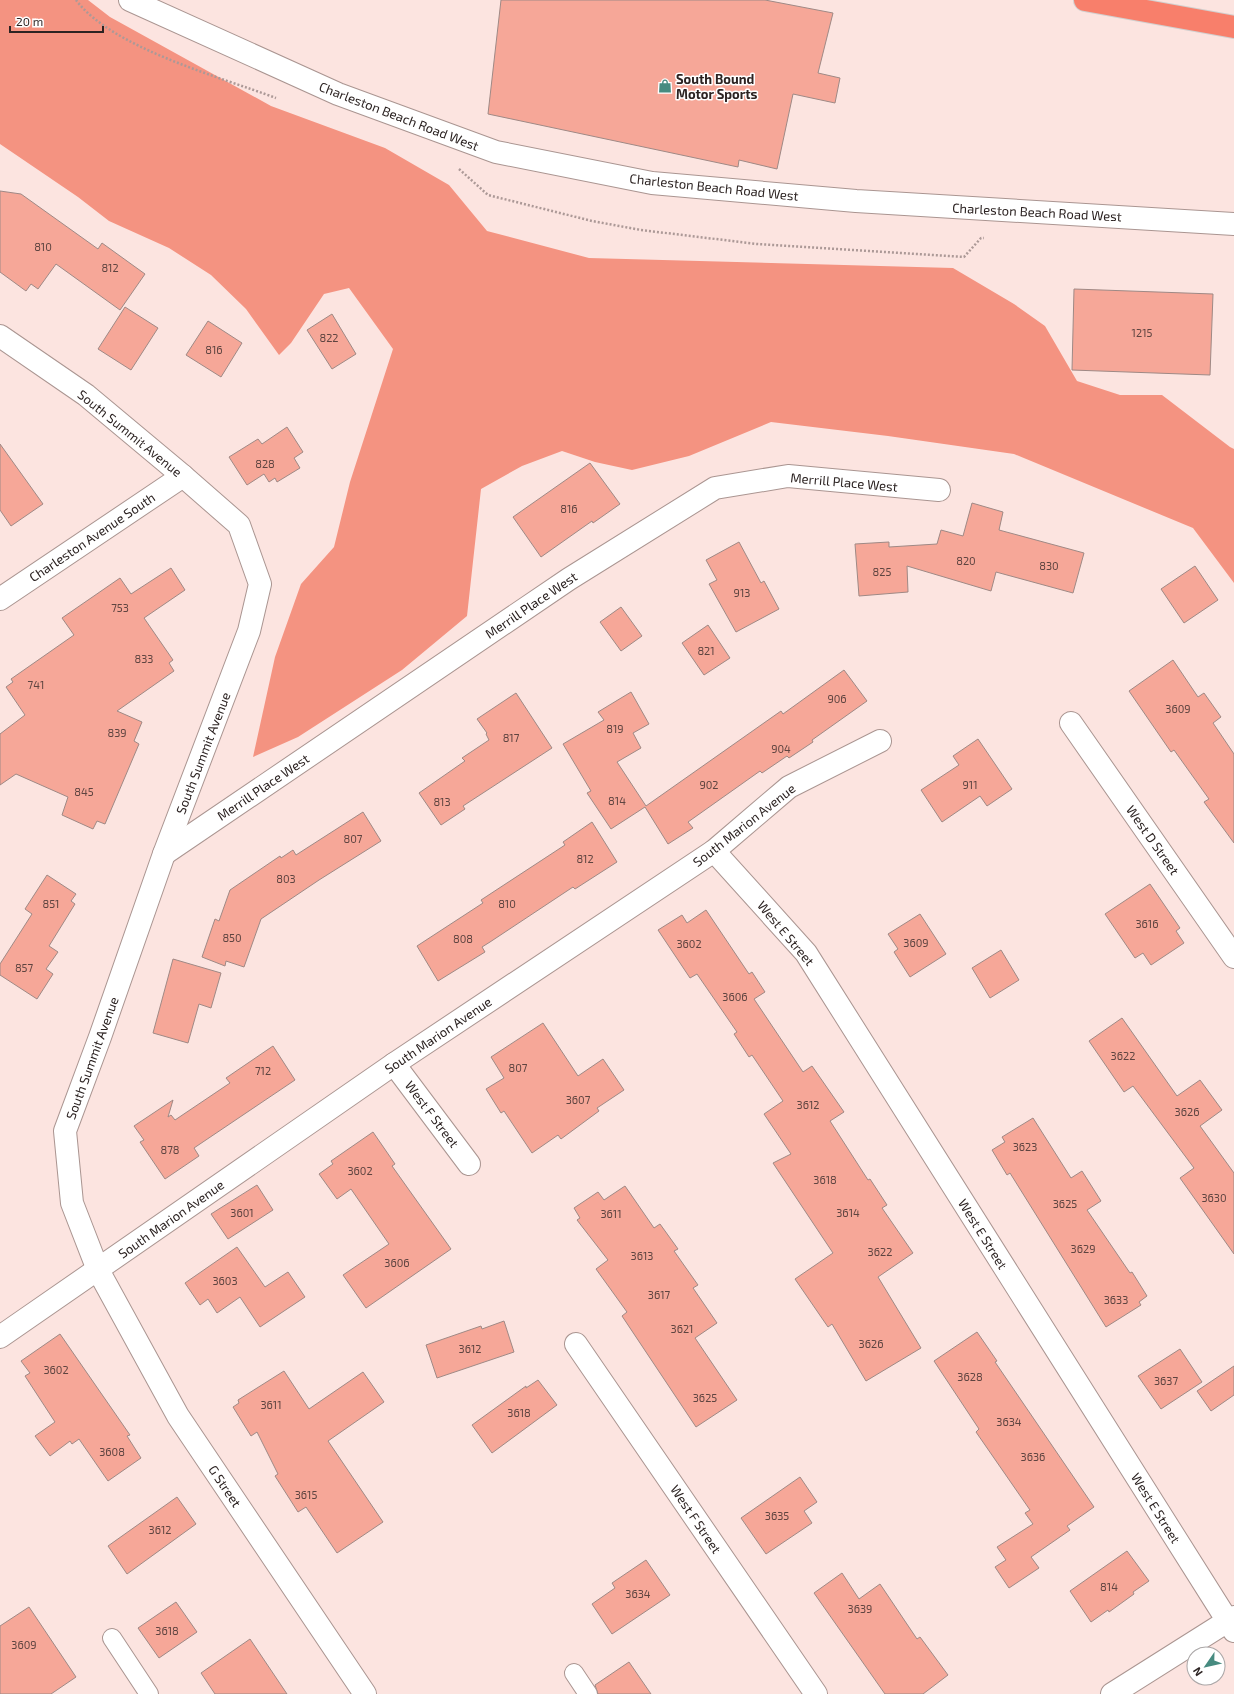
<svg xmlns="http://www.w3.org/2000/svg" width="1234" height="1694" font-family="'Exo 2',sans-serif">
<rect width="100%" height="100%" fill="#fce4e0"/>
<path fill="#f49381" d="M 0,0 L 88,0 L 110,17 L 271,106 L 385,148 L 449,185 L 487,231 L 589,258 L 953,268 L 1014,304 L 1045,326 L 1077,381 L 1120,395 L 1162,395 L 1230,447 L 1234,449 L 1234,583 L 1193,528 L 1014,454 L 888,436 L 771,422 L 689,456 L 632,470 L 595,462 L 562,451 L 522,466 L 481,489 L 467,616 L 402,670 L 298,737 L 253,757 L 275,657 L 301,584 L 334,547 L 350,482 L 393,349 L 349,288 L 324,294 L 291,343 L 279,355 L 246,309 L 211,275 L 169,248 L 109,221 L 78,197 L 0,144 Z"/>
<g fill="#f6a798" stroke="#9f8985">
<path d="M 501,0 L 765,0 L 833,13 L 818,73 L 840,78 L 835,103 L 793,94 L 777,169 L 739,160 L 738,167 L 488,114 Z"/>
<path d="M 0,191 L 21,194 L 98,249 L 102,243 L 145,274 L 120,310 L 56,264 L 38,289 L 31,284 L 26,291 L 0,272 Z"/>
<path d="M 1074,289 L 1213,294 L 1210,375 L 1072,370 Z"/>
<path d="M 125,307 L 158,328 L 131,370 L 98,349 Z"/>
<path d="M 332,314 L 356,354 L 332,369 L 307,330 Z"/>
<path d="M 208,321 L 242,343 L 221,377 L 186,355 Z"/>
<path d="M 287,427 L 303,452 L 294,458 L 300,468 L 277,482 L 275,478 L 269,482 L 264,474 L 247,485 L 229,457 L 258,439 L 262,444 Z"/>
<path d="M 0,444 L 43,504 L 11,526 L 0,510 Z"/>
<path d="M 590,463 L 620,504 L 593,523 L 592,521 L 541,557 L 513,517 Z"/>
<path d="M 972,503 L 1003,512 L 999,530 L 1084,553 L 1073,593 L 996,572 L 991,591 L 907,566 L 908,592 L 859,596 L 855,544 L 889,542 L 889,547 L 937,544 L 941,530 L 963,536 Z"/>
<path d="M 739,542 L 761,583 L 764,581 L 779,609 L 736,632 L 709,584 L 717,580 L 706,560 Z"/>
<path d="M 1195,566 L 1218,600 L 1184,623 L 1161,589 Z"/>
<path d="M 171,568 L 185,590 L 144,618 L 173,660 L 169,663 L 174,671 L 117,711 L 142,722 L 134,741 L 139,744 L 105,824 L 97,821 L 93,829 L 62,815 L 68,797 L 16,774 L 0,785 L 0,734 L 25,715 L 6,687 L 13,682 L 11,679 L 74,635 L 62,618 L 120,578 L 131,594 Z"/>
<path d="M 621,607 L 642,636 L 621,651 L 600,622 Z"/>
<path d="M 708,625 L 730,658 L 704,675 L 682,643 Z"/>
<path d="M 1173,660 L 1198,697 L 1204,693 L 1221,717 L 1213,723 L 1234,754 L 1234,843 L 1204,802 L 1209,799 L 1174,750 L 1171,752 L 1129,691 Z"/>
<path d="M 844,670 L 867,701 L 812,740 L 813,742 L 789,758 L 787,756 L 762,773 L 760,771 L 688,822 L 693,828 L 668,844 L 645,807 L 611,829 L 587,793 L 591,791 L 563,744 L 604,720 L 598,712 L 631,692 L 649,724 L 633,733 L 641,748 L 617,762 L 646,806 L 781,711 L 783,714 Z"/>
<path d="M 516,693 L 552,748 L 463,806 L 465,809 L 441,825 L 419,793 L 465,761 L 462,758 L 489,740 L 486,734 L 487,733 L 477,719 Z"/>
<path d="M 978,739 L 1012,789 L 987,806 L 980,796 L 942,822 L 921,790 L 959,765 L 953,756 Z"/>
<path d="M 363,812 L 381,841 L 319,880 L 261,919 L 244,967 L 226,961 L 225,966 L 202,957 L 215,919 L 219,921 L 230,890 L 280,856 L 281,858 L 293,850 L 296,855 Z"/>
<path d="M 592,822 L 617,862 L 575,889 L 573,887 L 490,942 L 482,947 L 485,952 L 438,981 L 417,946 L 483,903 L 481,900 L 565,845 L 563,842 Z"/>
<path d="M 47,875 L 76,894 L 71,901 L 75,904 L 49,946 L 58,952 L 46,969 L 53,974 L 37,999 L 0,975 L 0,964 L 32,914 L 25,909 Z"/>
<path d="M 1150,884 L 1180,928 L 1176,931 L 1184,943 L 1151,965 L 1143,953 L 1135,958 L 1105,914 Z"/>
<path d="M 706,910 L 749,974 L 752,972 L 765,992 L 754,999 L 803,1072 L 812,1066 L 844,1112 L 830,1121 L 868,1180 L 870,1179 L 887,1205 L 882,1208 L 913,1253 L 878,1277 L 921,1348 L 866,1381 L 832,1324 L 828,1327 L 795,1279 L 833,1253 L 773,1163 L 791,1154 L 764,1114 L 783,1101 L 752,1055 L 749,1057 L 734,1034 L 737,1032 L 697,974 L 690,978 L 658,930 L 682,915 L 687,923 Z"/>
<path d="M 920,914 L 946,954 L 910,977 L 894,952 L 898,949 L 888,934 Z"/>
<path d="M 1001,950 L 1019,980 L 990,998 L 972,968 Z"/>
<path d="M 173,959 L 221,973 L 211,1008 L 199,1004 L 188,1043 L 153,1033 Z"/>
<path d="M 1122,1018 L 1177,1096 L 1200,1080 L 1222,1110 L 1200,1126 L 1234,1173 L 1234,1254 L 1180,1178 L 1194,1168 L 1133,1086 L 1124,1092 L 1089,1041 Z"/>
<path d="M 543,1023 L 578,1076 L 603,1059 L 624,1090 L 597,1108 L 599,1111 L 561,1139 L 558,1135 L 532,1153 L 504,1111 L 501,1113 L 486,1089 L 504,1078 L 491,1057 Z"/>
<path d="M 273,1046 L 295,1080 L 194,1148 L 199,1156 L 165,1179 L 140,1142 L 144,1140 L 134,1126 L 173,1100 L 168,1117 L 171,1115 L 175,1120 L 230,1083 L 226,1078 Z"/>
<path d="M 1033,1118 L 1071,1178 L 1082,1171 L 1101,1201 L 1087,1210 L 1130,1273 L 1132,1272 L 1147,1296 L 1139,1302 L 1141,1305 L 1106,1327 L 1010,1173 L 1007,1175 L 992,1150 L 1005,1142 L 1002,1137 Z"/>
<path d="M 373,1132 L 395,1164 L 392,1166 L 451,1249 L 366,1308 L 343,1275 L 389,1244 L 351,1189 L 337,1199 L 319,1174 L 333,1164 L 331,1161 Z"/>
<path d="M 257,1185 L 273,1210 L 228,1239 L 211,1214 Z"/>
<path d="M 625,1186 L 654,1228 L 660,1224 L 678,1249 L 674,1251 L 698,1285 L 693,1288 L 717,1323 L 695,1338 L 737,1400 L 696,1427 L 622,1316 L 627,1312 L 596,1269 L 608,1260 L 577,1220 L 580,1218 L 574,1208 L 598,1192 L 604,1200 Z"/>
<path d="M 237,1247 L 265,1287 L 288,1272 L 305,1297 L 260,1327 L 240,1297 L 217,1313 L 208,1299 L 200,1305 L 185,1283 Z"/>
<path d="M 504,1321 L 514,1352 L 437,1378 L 426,1345 L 481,1326 L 482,1329 Z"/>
<path d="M 977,1332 L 997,1361 L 995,1362 L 1094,1507 L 1067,1526 L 1070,1530 L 1031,1557 L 1039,1568 L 1009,1588 L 995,1567 L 1006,1560 L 997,1547 L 1033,1524 L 1025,1513 L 1030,1510 L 976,1432 L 979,1429 L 934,1361 Z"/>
<path d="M 60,1334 L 130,1435 L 127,1436 L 141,1458 L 108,1481 L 79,1439 L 72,1444 L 70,1441 L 50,1456 L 35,1436 L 55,1422 L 25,1376 L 30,1373 L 21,1361 Z"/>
<path d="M 1180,1349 L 1202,1382 L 1161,1409 L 1138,1376 Z"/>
<path d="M 1234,1366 L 1234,1395 L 1211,1411 L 1197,1391 Z"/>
<path d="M 284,1371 L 309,1409 L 363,1372 L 384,1402 L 328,1441 L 383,1522 L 337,1553 L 306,1507 L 298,1512 L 275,1476 L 278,1474 L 257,1432 L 251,1436 L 233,1407 L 239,1403 L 238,1400 Z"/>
<path d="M 538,1380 L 557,1405 L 492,1453 L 472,1425 L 526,1386 L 526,1388 Z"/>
<path d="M 800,1477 L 817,1502 L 804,1511 L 812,1523 L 766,1554 L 741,1518 Z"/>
<path d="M 177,1497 L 196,1524 L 127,1574 L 108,1546 Z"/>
<path d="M 1127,1551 L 1149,1581 L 1133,1592 L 1134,1594 L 1109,1612 L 1108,1610 L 1091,1622 L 1070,1591 Z"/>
<path d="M 646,1560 L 670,1595 L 612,1634 L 592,1604 L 615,1588 L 612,1583 Z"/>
<path d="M 842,1573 L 859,1599 L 880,1584 L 917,1639 L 920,1637 L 948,1675 L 923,1694 L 885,1694 L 814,1593 Z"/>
<path d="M 176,1602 L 197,1632 L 159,1658 L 138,1628 Z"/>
<path d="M 29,1607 L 76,1677 L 51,1694 L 0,1694 L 0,1626 Z"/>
<path d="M 250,1639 L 287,1694 L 215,1694 L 201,1673 Z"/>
<path d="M 629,1662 L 651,1694 L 598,1694 L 595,1685 Z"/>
</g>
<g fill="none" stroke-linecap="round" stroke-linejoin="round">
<g stroke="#aa9591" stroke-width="20">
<g id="service">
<path d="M 112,1638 L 149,1694"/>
<path d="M 574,1673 L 588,1694"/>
</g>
</g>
<g stroke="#aa9591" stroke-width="24">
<g id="minor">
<path d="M 0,336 L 86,395 L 183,476 L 239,525 L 260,584 L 249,631 L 164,854 L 100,1037 L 65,1131 L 72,1203 L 98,1270 L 178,1416 L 365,1694"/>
<path d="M 0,599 L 183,476"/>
<path d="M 1071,723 L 1234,957"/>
<path d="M 714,851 L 806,953 L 1234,1631"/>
<path d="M 164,854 L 569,579 L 715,488 L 788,476 L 939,490"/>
<path d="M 394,1064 L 469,1164"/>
<path d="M 0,1337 L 394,1064 L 714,851 L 789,787 L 880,741"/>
<path d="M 576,1344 L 816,1694"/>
<path d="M 1112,1694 L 1234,1617"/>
</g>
</g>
<g stroke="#aa9591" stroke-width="24">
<path id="secondary" d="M 130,0 L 338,94 L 496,152 L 652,183 L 856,201 L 1234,224"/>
</g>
<g stroke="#d1cfce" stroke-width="24">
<path id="motorway" d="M 1085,0 L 1234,27"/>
</g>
<g stroke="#ac9997" stroke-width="2.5" stroke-dasharray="2 2" stroke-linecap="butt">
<path d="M 76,0 C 112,48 220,77 276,98"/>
<path d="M 459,169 L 488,195 L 592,221 L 641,230 L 757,244 L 964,257 L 981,238 L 984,238"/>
</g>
<use href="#service" stroke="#fff" stroke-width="18"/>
<use href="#minor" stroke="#fff" stroke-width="22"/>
<use href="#secondary" stroke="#fff" stroke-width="22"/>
<use href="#motorway" stroke="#f87f6b" stroke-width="22"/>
</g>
<defs>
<g id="shop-bare" transform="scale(1.08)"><path d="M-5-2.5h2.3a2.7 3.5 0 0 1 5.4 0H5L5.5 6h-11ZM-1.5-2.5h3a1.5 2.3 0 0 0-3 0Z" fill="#478b80" stroke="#fff" stroke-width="2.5" paint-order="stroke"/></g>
</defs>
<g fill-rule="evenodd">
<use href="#shop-bare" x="665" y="86"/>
</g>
<g text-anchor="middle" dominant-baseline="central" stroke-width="3" stroke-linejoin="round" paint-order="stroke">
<g font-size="11" fill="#5e4440">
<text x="43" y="246">810</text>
<text x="110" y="267">812</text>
<text x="1142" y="332">1215</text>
<text x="329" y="337">822</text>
<text x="214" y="349">816</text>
<text x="265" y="463">828</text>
<text x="569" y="508">816</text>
<text x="966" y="560">820</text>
<text x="1049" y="565">830</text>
<text x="882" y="571">825</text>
<text x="742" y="592">913</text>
<text x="120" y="607">753</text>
<text x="706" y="650">821</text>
<text x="144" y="658">833</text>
<text x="36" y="684">741</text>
<text x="837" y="698">906</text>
<text x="1178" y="708">3609</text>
<text x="615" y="728">819</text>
<text x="117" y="732">839</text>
<text x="511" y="737">817</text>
<text x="781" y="748">904</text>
<text x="709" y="784">902</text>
<text x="970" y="784">911</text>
<text x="84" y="791">845</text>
<text x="617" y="800">814</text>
<text x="442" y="801">813</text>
<text x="353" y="838">807</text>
<text x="585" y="858">812</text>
<text x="286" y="878">803</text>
<text x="51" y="903">851</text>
<text x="507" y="903">810</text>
<text x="1147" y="923">3616</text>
<text x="232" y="937">850</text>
<text x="463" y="938">808</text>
<text x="916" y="942">3609</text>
<text x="689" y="943">3602</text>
<text x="24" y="967">857</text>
<text x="735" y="996">3606</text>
<text x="1123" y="1055">3622</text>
<text x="518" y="1067">807</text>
<text x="263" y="1070">712</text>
<text x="578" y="1099">3607</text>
<text x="808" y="1104">3612</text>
<text x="1187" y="1111">3626</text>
<text x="1025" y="1146">3623</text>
<text x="170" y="1149">878</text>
<text x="360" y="1170">3602</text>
<text x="825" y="1179">3618</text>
<text x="1214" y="1197">3630</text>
<text x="1065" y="1203">3625</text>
<text x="242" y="1212">3601</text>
<text x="848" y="1212">3614</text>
<text x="611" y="1213">3611</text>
<text x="1083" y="1248">3629</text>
<text x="880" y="1251">3622</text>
<text x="642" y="1255">3613</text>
<text x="397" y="1262">3606</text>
<text x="225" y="1280">3603</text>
<text x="659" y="1294">3617</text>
<text x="1116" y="1299">3633</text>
<text x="682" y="1328">3621</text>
<text x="871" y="1343">3626</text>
<text x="470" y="1348">3612</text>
<text x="56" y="1369">3602</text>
<text x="970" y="1376">3628</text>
<text x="1166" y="1380">3637</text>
<text x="705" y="1397">3625</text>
<text x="271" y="1404">3611</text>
<text x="519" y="1412">3618</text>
<text x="1009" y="1421">3634</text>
<text x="112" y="1451">3608</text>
<text x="1033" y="1456">3636</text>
<text x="306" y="1494">3615</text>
<text x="777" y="1515">3635</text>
<text x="160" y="1529">3612</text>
<text x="1109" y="1586">814</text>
<text x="638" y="1593">3634</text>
<text x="860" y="1608">3639</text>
<text x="167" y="1630">3618</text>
<text x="24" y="1644">3609</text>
</g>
<g font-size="13" font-weight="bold" fill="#2c2322" stroke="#fff" text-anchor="start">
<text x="676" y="79">South Bound<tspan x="676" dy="15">Motor Sports</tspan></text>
</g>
<g font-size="13" fill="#2c2322" stroke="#fff">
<text transform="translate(399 116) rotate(21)">Charleston Beach Road West</text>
<text transform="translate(714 187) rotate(6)">Charleston Beach Road West</text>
<text transform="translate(1037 212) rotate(3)">Charleston Beach Road West</text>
<text transform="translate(130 433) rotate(39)">South Summit Avenue</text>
<text transform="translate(844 482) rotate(5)">Merrill Place West</text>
<text transform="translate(92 537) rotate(-34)">Charleston Avenue South</text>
<text transform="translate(531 605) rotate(-34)">Merrill Place West</text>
<text transform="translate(203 753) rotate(-69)">South Summit Avenue</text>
<text transform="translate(263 787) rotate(-34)">Merrill Place West</text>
<text transform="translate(744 825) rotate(-38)">South Marion Avenue</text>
<text transform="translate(1153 840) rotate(55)">West D Street</text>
<text transform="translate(786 933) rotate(50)">West E Street</text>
<text transform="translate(438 1035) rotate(-34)">South Marion Avenue</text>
<text transform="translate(92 1058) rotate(-70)">South Summit Avenue</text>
<text transform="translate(432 1114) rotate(53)">West F Street</text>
<text transform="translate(171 1219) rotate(-35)">South Marion Avenue</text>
<text transform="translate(983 1234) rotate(58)">West E Street</text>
<text transform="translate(225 1486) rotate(56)">G Street</text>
<text transform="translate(1156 1508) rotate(58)">West E Street</text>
<text transform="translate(696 1519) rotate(56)">West F Street</text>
</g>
</g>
<g transform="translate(1206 1666) rotate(236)"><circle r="19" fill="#ffffff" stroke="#aba7a7"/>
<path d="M0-3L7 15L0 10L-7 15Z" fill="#478b80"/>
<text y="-6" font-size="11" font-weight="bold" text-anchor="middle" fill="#2c2322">N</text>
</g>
<path d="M10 26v6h93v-6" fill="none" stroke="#2c2322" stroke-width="2"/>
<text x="16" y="26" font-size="12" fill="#2c2322" stroke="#ffffff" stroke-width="3" paint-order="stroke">20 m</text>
</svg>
